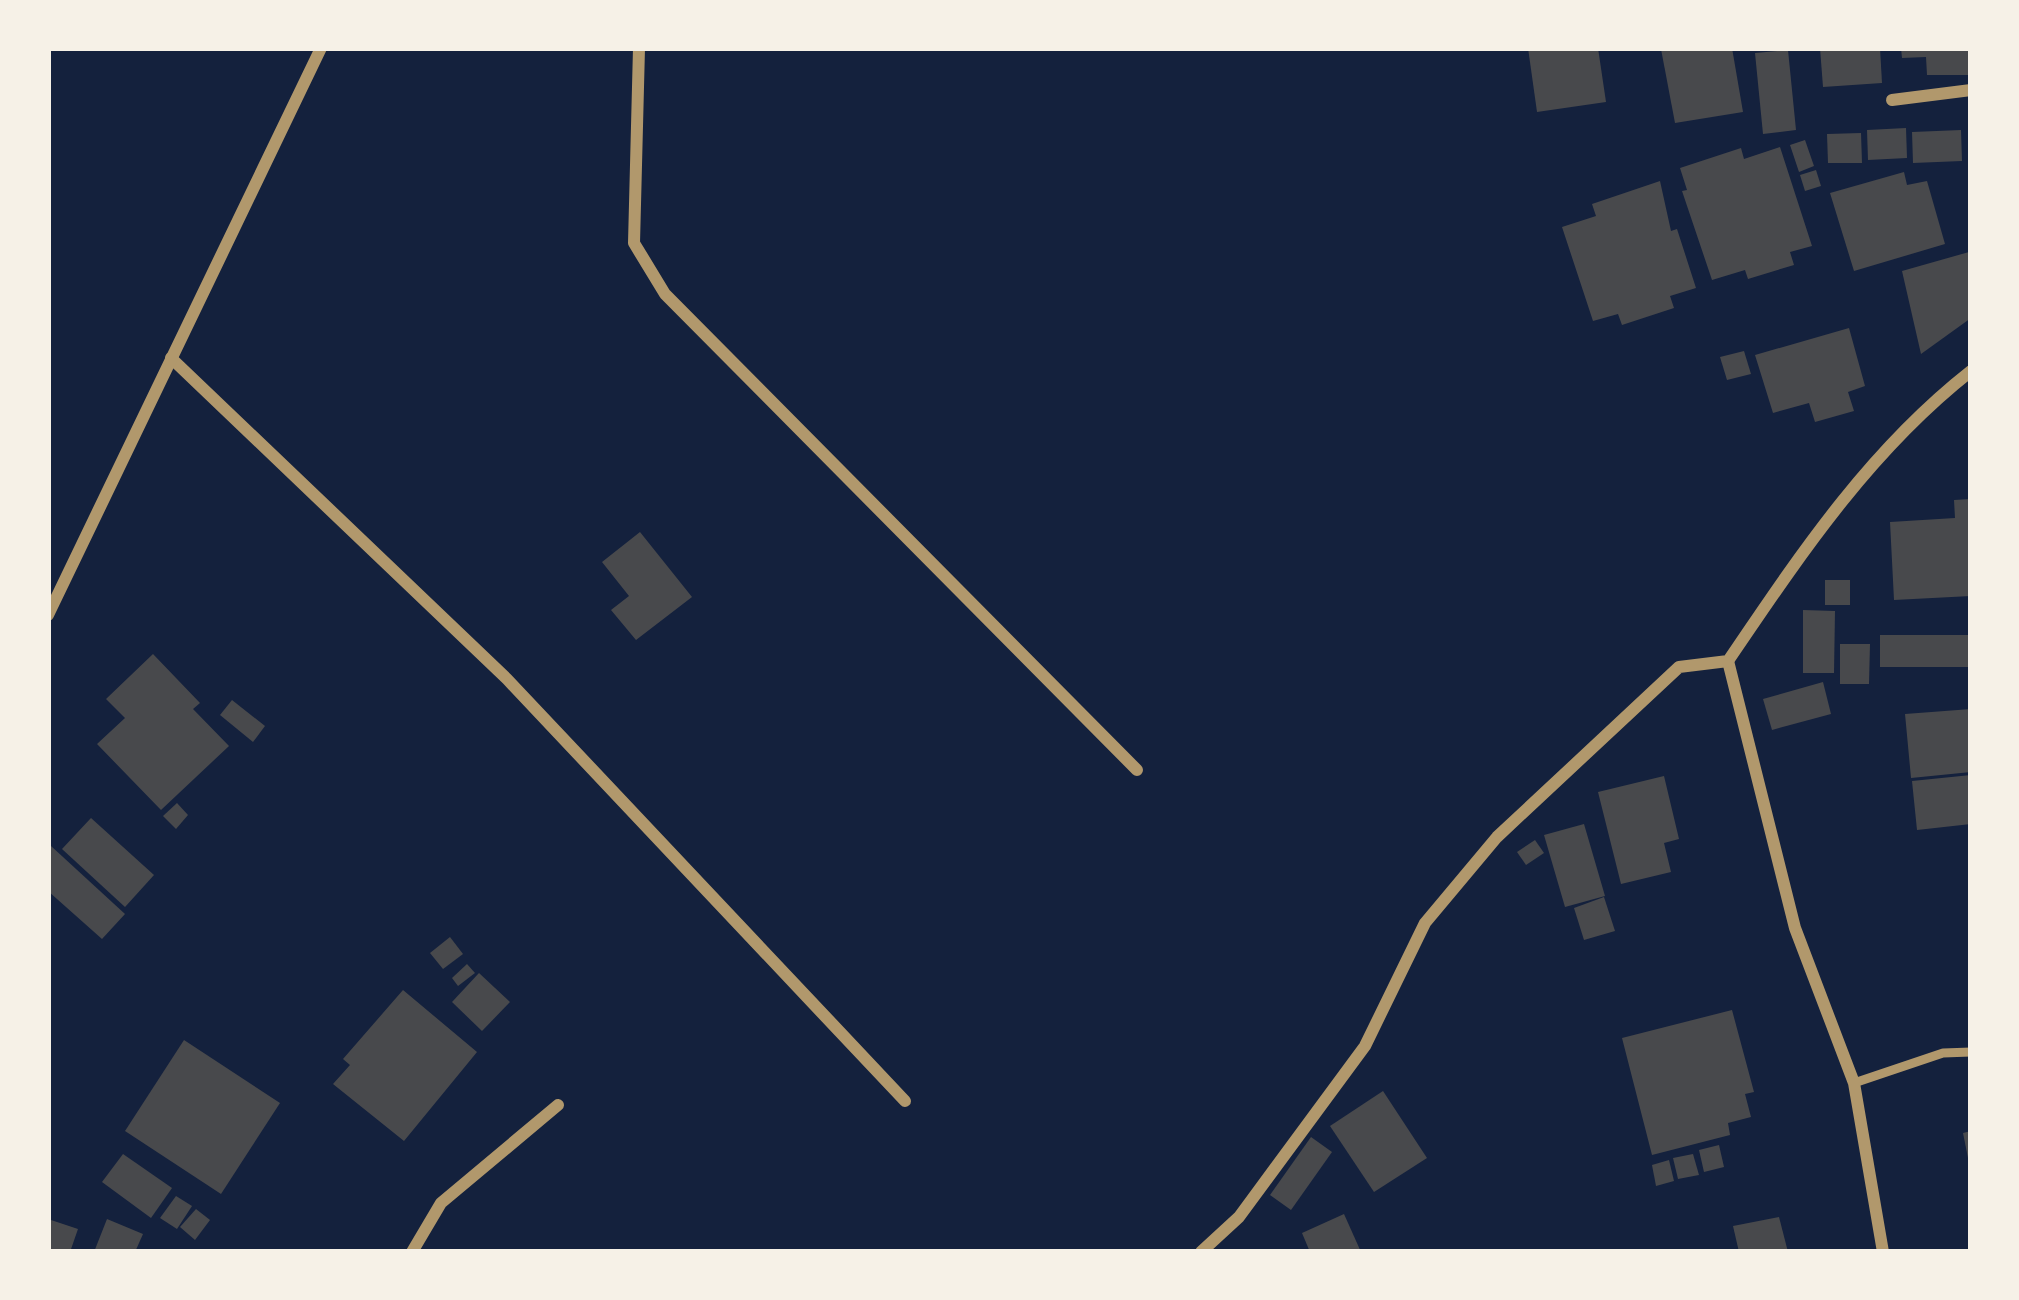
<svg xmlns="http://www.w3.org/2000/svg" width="2019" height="1300" font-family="'Fira Sans',sans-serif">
<rect width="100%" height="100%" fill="#14213d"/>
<g fill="#48494c">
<path d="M 1528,48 L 1598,48 L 1606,102 L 1537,112 Z"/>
<path d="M 1732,48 L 1743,112 L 1675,123 L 1661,49 Z"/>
<path d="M 1820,48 L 1880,48 L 1882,83 L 1823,87 Z"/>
<path d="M 1901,48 L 1971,48 L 1971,75 L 1927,75 L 1926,57 L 1902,58 Z"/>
<path d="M 1788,50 L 1796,130 L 1763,134 L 1755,53 Z"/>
<path d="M 1906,128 L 1907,158 L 1868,160 L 1867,130 Z"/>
<path d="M 1961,130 L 1962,161 L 1913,163 L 1912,132 Z"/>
<path d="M 1861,133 L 1862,163 L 1828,163 L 1827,134 Z"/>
<path d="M 1805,140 L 1814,166 L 1799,172 L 1790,145 Z"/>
<path d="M 1780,147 L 1812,246 L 1790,252 L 1794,265 L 1748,279 L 1745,270 L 1712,280 L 1682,191 L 1687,190 L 1680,168 L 1741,148 L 1744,159 Z"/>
<path d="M 1816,170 L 1821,186 L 1805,191 L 1800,175 Z"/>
<path d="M 1904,172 L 1907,185 L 1927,181 L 1945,244 L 1854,271 L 1830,193 Z"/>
<path d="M 1660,181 L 1671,231 L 1677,229 L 1696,288 L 1670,296 L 1674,308 L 1622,325 L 1618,314 L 1593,321 L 1562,227 L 1596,216 L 1592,204 Z"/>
<path d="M 1969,252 L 1971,318 L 1921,354 L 1902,271 Z"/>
<path d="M 1849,328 L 1865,386 L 1848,392 L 1854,411 L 1815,422 L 1809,403 L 1773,413 L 1755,355 Z"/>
<path d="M 1744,351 L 1751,374 L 1727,380 L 1720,357 Z"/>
<path d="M 1971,499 L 1971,596 L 1894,600 L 1890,522 L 1955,518 L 1954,500 Z"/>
<path d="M 640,532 L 692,597 L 636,640 L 611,610 L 629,596 L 602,562 Z"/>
<rect x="1825" y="580" width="25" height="25"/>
<path d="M 1803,610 L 1835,611 L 1834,673 L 1803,673 Z"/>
<rect x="1880" y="635" width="91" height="32"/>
<path d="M 1840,644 L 1870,644 L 1869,684 L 1840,684 Z"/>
<path d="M 153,654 L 200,703 L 193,709 L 229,746 L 161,810 L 97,744 L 125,718 L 106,699 Z"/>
<path d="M 1823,682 L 1831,714 L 1772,730 L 1763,699 Z"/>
<path d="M 232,700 L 265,726 L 253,742 L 220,715 Z"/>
<path d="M 1971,709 L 1971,772 L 1911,778 L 1905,714 Z"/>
<path d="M 1971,775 L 1971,824 L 1917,830 L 1912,781 Z"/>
<path d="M 1664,776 L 1679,839 L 1664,843 L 1671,872 L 1621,884 L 1598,792 Z"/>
<path d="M 177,803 L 188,815 L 176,829 L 163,816 Z"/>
<path d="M 91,818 L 154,875 L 125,907 L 62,849 Z"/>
<path d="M 1584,824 L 1605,896 L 1565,907 L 1544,835 Z"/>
<path d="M 1535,840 L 1544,853 L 1526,865 L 1517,852 Z"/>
<path d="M 51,846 L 125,914 L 102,939 L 48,891 Z"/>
<path d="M 1604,897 L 1615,931 L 1584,940 L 1574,908 Z"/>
<path d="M 450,937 L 463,954 L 443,969 L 430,953 Z"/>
<path d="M 467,964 L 475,973 L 458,986 L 452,978 Z"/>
<path d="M 479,973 L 510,1002 L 482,1031 L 452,1002 Z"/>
<path d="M 403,990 L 477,1052 L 404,1141 L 333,1084 L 350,1065 L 343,1059 Z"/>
<path d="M 1732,1010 L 1754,1092 L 1745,1094 L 1751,1117 L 1728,1123 L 1730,1135 L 1652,1155 L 1622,1038 Z"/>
<path d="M 184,1040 L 280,1103 L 221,1194 L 125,1131 Z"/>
<path d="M 1383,1091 L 1427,1158 L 1374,1192 L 1330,1126 Z"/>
<path d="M 1971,1131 L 1971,1163 L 1969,1163 L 1963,1133 Z"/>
<path d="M 1311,1137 L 1332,1152 L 1291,1210 L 1270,1195 Z"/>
<path d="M 1719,1145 L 1724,1167 L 1704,1172 L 1699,1150 Z"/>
<path d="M 123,1154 L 172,1188 L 151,1218 L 102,1182 Z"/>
<path d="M 1693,1154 L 1699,1175 L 1678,1179 L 1673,1158 Z"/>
<path d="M 1669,1160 L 1674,1181 L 1656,1186 L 1652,1165 Z"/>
<path d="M 176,1196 L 192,1206 L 177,1229 L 160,1218 Z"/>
<path d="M 196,1209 L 210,1220 L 195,1240 L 180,1227 Z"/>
<path d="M 1344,1214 L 1361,1252 L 1310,1252 L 1302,1233 Z"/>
<path d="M 1779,1217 L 1788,1252 L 1739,1252 L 1733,1226 Z"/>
<path d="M 48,1219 L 78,1229 L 70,1252 L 48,1251 Z"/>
<path d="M 107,1219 L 143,1234 L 135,1252 L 94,1252 Z"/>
</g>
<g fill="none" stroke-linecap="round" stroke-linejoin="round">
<path stroke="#b1986c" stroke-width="9" d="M 1854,1083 L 1943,1053 L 1971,1052"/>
<g stroke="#b1986c" stroke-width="12">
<path d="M 639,48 L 634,243 L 665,294 L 1137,770"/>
<path d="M 1892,100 L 1971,90"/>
<path d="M 171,358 L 507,679 L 905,1101"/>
<path d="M 48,615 L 321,48"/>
<path d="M 1728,661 L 1795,928 L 1854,1083 L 1883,1252"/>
<path d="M 412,1252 L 441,1203 L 558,1105"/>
<path d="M 1201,1252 L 1239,1217 L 1365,1046 L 1425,923 L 1497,837 L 1679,667 L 1728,661 C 1800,555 1869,451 1971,371"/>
</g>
</g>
<rect width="2019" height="1300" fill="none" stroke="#f6f1e7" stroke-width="102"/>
</svg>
